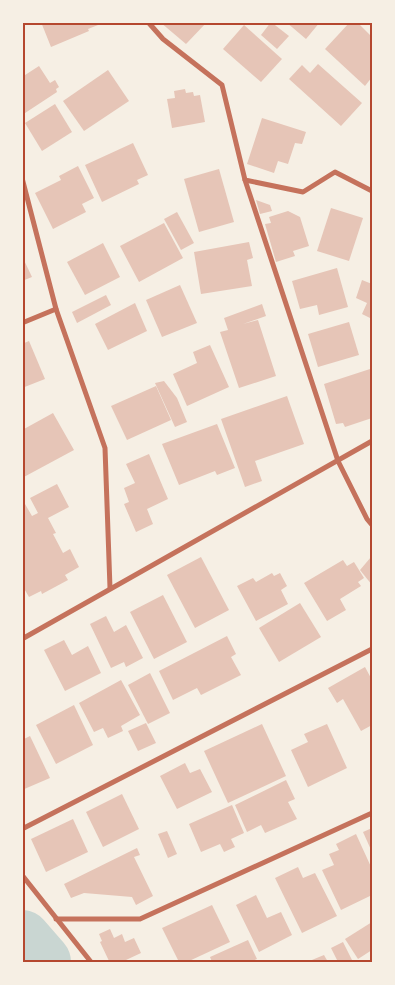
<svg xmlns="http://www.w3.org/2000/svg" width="395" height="985" font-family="'Public Sans',sans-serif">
<rect width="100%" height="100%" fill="#f6efe4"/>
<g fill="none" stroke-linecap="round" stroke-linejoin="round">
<path stroke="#c9d6d2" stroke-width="58" d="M 22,939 L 42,962"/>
</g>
<g fill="#e6c5b7">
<path d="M 41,22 L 103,22 L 103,23 L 88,29 L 89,31 L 51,47 Z"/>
<path d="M 160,22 L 207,22 L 186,44 Z"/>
<path d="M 271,22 L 289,36 L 277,49 L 261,35 Z"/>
<path d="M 286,22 L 320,22 L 306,39 Z"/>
<path d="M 350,22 L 357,22 L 372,37 L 372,77 L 365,86 L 325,49 Z"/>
<path d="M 244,25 L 282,59 L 261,82 L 223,49 Z"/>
<path d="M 318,64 L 362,103 L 341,126 L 289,79 L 302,65 L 310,73 Z"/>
<path d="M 39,66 L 50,83 L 55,80 L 59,87 L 56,89 L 57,92 L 22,115 L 22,77 Z"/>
<path d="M 108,70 L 129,101 L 84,131 L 63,101 Z"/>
<path d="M 185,89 L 186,93 L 193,92 L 194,96 L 200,95 L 205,122 L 172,128 L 167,99 L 175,98 L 174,91 Z"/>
<path d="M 55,104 L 72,132 L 42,151 L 25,123 Z"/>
<path d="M 262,118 L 306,132 L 302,144 L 295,143 L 288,164 L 278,161 L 274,173 L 247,164 Z"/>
<path d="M 133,143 L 148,175 L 137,180 L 139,184 L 102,202 L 85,165 Z"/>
<path d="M 78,166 L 94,198 L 82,204 L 86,212 L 53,229 L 35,193 L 61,180 L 59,176 Z"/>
<path d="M 219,169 L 234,222 L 199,232 L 184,179 Z"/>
<path d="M 256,200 L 270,205 L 272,211 L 260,214 Z"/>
<path d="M 331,208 L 363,218 L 349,261 L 317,251 Z"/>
<path d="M 288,211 L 300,217 L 309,246 L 293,251 L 295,256 L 276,262 L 265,224 L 271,223 L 269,217 Z"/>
<path d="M 177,212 L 194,243 L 181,250 L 164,219 Z"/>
<path d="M 164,223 L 183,258 L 139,282 L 120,246 Z"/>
<path d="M 249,242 L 253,258 L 247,260 L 252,286 L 201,294 L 194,252 Z"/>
<path d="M 103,243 L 120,277 L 85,295 L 67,262 Z"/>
<path d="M 22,256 L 32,277 L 22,281 Z"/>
<path d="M 337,268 L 348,307 L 319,315 L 317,305 L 300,309 L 292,281 Z"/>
<path d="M 362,280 L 372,284 L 372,319 L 362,314 L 367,303 L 356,298 Z"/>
<path d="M 180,285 L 197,323 L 162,337 L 146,300 Z"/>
<path d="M 106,295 L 111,305 L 77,323 L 72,312 Z"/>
<path d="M 135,303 L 147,331 L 108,350 L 95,324 Z"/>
<path d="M 262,304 L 266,316 L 243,324 L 258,320 L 276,376 L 239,388 L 220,332 L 228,330 L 224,318 Z"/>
<path d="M 349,322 L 359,355 L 318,367 L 308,334 Z"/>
<path d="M 29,341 L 45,379 L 22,388 L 22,344 Z"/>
<path d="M 210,345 L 229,387 L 187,406 L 173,374 L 197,363 L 193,352 Z"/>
<path d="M 370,369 L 372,376 L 372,418 L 345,427 L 343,423 L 336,424 L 324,384 Z"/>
<path d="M 164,381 L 177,398 L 187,422 L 175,427 L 155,383 Z"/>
<path d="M 156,386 L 171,420 L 127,440 L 111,406 Z"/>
<path d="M 287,396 L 304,444 L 255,461 L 262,481 L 245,487 L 221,419 Z"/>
<path d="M 53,413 L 74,450 L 22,478 L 22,426 L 24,429 Z"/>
<path d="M 217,424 L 235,468 L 217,475 L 215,471 L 179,485 L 162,444 Z"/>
<path d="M 149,454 L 168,499 L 147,509 L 153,524 L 136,532 L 124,504 L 129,502 L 124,488 L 135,483 L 126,464 Z"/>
<path d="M 57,484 L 69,507 L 48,518 L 56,533 L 53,534 L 63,553 L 70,549 L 79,567 L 65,575 L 68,580 L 42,594 L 41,591 L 29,597 L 22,585 L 22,506 L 25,504 L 32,516 L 38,513 L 30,498 Z"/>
<path d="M 201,557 L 229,610 L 195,628 L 167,575 Z"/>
<path d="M 371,557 L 372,558 L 372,585 L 360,570 Z"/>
<path d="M 343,560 L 347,566 L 354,562 L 364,578 L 358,582 L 361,586 L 340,599 L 346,610 L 327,621 L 304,583 Z"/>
<path d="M 272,573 L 274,576 L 280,573 L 287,586 L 281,590 L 288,604 L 256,621 L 237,586 L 253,578 L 256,582 Z"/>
<path d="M 163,595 L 187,642 L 154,659 L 130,612 Z"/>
<path d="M 300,603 L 321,637 L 279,662 L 259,628 Z"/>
<path d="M 106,616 L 114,632 L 126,625 L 143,658 L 126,667 L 124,662 L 111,668 L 90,624 Z"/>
<path d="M 227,636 L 236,654 L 231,657 L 241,675 L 201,695 L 197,688 L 173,700 L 159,671 Z"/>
<path d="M 64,640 L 72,655 L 88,646 L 101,673 L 65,691 L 44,650 Z"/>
<path d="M 365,667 L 372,680 L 372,725 L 361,731 L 343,699 L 337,703 L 328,688 Z"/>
<path d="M 150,673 L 170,713 L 148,724 L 128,685 Z"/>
<path d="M 121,680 L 140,715 L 121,726 L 123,731 L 108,738 L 103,728 L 94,732 L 79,703 Z"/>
<path d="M 74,705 L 93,745 L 56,764 L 36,725 Z"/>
<path d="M 146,723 L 156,743 L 138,751 L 128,731 Z"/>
<path d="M 262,724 L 286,776 L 228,803 L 204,751 Z"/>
<path d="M 327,724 L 347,768 L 308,787 L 291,750 L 308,742 L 304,734 Z"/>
<path d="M 30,736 L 50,778 L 22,790 L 22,740 Z"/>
<path d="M 185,763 L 190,773 L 200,769 L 212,792 L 177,809 L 160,776 Z"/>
<path d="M 286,780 L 295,799 L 288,802 L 297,819 L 265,833 L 261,825 L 247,832 L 235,805 Z"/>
<path d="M 122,794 L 139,829 L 103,847 L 86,812 Z"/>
<path d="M 232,805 L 244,833 L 231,839 L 235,847 L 224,852 L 220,844 L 201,852 L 189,824 Z"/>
<path d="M 73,819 L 88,852 L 46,872 L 31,839 Z"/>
<path d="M 372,828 L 372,852 L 363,832 Z"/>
<path d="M 167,831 L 177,854 L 168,858 L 158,834 Z"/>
<path d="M 356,834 L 372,869 L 372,895 L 341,910 L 322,870 L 334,865 L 329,854 L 339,850 L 336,844 Z"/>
<path d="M 137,848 L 140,855 L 134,857 L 153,896 L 136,905 L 132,897 L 84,893 L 71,898 L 64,884 Z"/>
<path d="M 298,867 L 303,878 L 315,873 L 337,916 L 302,933 L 275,878 Z"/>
<path d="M 256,895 L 267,918 L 281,912 L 292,935 L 259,952 L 236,905 Z"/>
<path d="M 212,905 L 230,942 L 187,962 L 179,962 L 162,928 Z"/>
<path d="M 372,922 L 372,950 L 358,959 L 345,939 Z"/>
<path d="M 110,929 L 114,938 L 122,934 L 125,942 L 134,938 L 141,953 L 126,960 L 127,962 L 109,961 L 100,942 L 102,941 L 99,934 Z"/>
<path d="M 248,940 L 257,959 L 250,962 L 212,962 L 210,957 Z"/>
<path d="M 343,942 L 353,962 L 338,962 L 331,948 Z"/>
<path d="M 324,955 L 328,962 L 307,962 Z"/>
</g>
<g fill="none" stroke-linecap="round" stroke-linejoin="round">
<g stroke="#c5725c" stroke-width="5">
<path d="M 148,22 L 163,39 L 222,85 L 245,180 L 303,192 L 335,172 L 372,191"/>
<path d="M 22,178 L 56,309 L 105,448 L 110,588"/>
<path d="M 245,180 L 338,461 L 367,519 L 372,525"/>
<path d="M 22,323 L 56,309"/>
<path d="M 22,639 L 372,441"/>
<path d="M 22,829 L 372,649"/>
<path d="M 22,875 L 91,962"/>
<path d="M 56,919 L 140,919 L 372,813"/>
</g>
</g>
<rect width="395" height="985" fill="none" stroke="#f6efe4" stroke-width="48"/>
<rect x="24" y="24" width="347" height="937" fill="none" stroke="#b5482f" stroke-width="2"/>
</svg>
